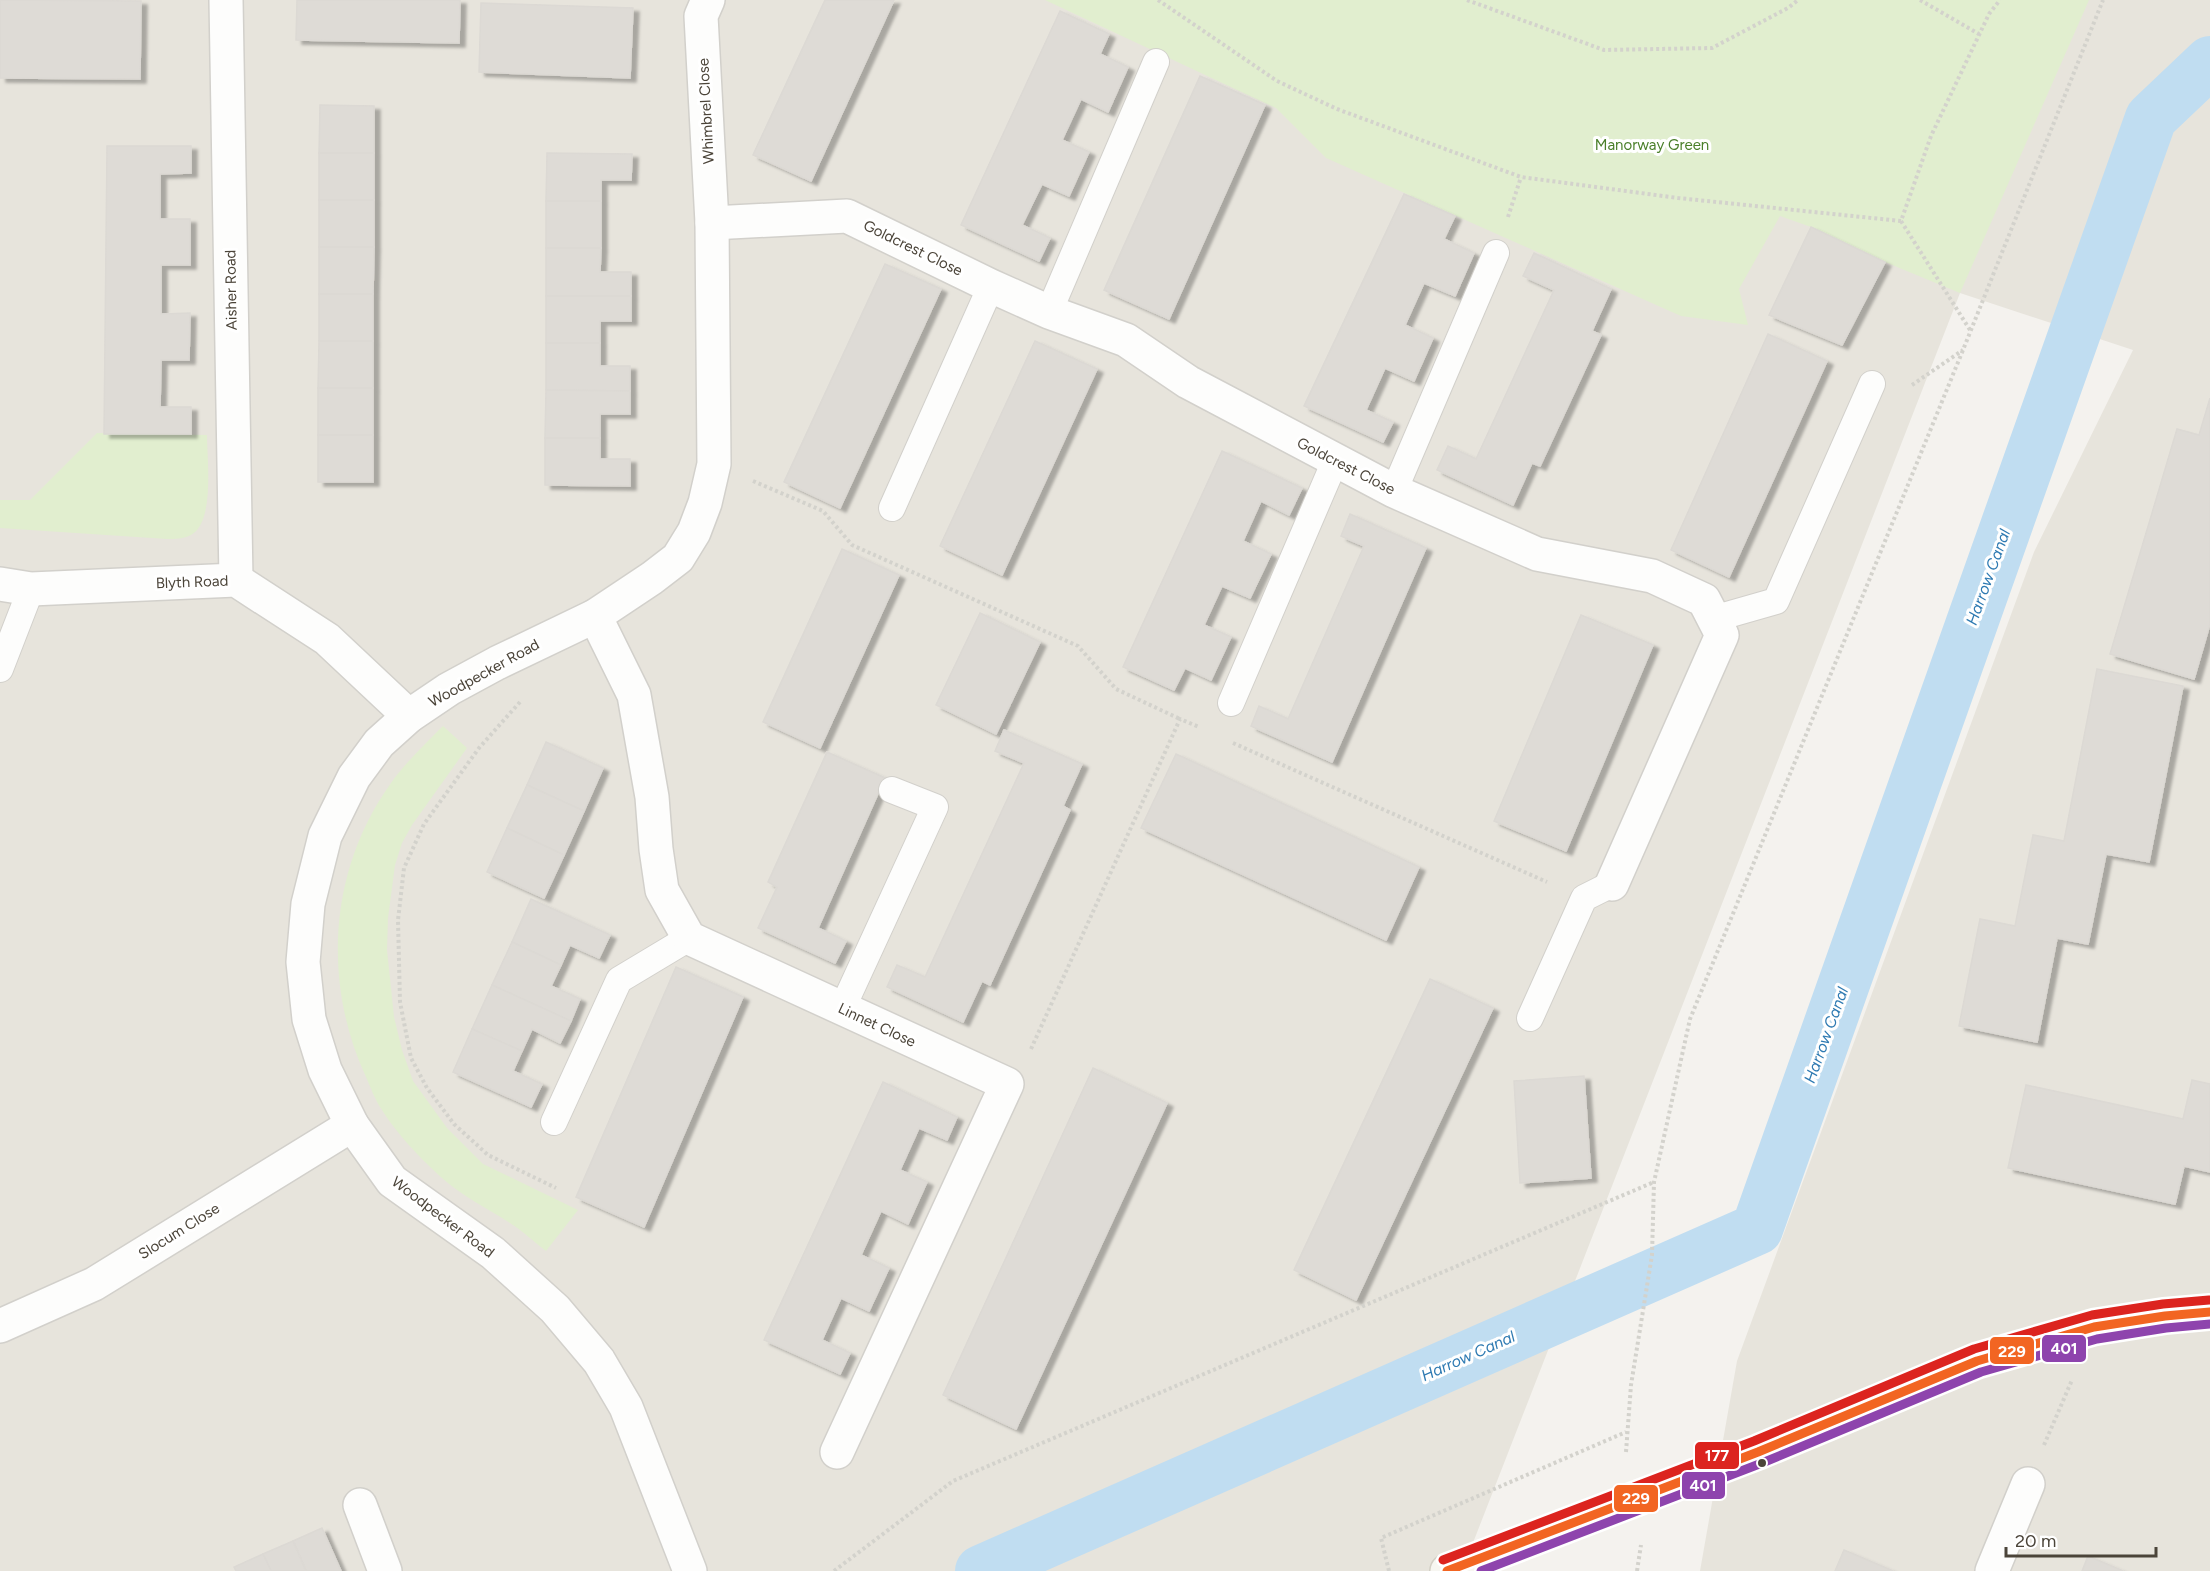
<svg xmlns="http://www.w3.org/2000/svg" width="2210" height="1571" font-family="Figtree,sans-serif">
<defs>
<filter id="shadow"><feDropShadow dx="6" dy="4" stdDeviation="1.5" flood-color="#0004"/></filter>
</defs>
<rect width="100%" height="100%" fill="#f4f2ee"/>
<path fill="#e7e4dc" d="M 0,0 L 2210,0 L 2210,1571 L 1700,1571 L 1737,1361 L 2034,552 L 2133,350 L 1960,293 L 1462,1571 L 0,1571 Z"/>
<g fill="#e1eecf">
<path d="M 1045,0 L 2089,0 L 1960,293 L 1885,262 L 1811,227 L 1780,216 L 1739,289 L 1748,325 L 1681,316 L 1326,158 L 1276,108 Z"/>
<path d="M 97,433 L 207,435 C 207,460 215,522 191,535 C 184,539 174,539 167,539 L 0,528 L 0,500 L 30,500 Z"/>
<path d="M 443,726 L 467,748 L 412,825 L 402,843 L 395,865 L 388,918 L 387,950 L 394,1017 L 402,1050 L 413,1081 L 447,1128 L 483,1164 L 578,1210 L 546,1251 C 534,1242 523,1231 510,1223 C 487,1208 462,1196 442,1178 C 422,1160 396,1133 382,1110 C 375,1100 371,1088 366,1077 C 322,982 329,869 391,783 C 406,762 425,744 443,726 Z"/>
</g>
<g fill="none" stroke-linecap="round" stroke-linejoin="round">
<path stroke="#c0ddf1" stroke-width="52" d="M 981,1571 L 1757,1229 L 2151,118 L 2210,62"/>
</g>
<g fill="#dedbd6" stroke="#dcd9d4" stroke-width="1.5" filter="url(#shadow)">
<path d="M 0,0 L 141,1 L 140,79 L 0,78 Z"/>
<path d="M 297,0 L 460,0 L 459,43 L 296,40 Z"/>
<path d="M 825,0 L 894,0 L 811,181 L 753,155 Z"/>
<path d="M 481,3 L 633,8 L 630,78 L 479,72 Z"/>
<path d="M 1060,11 L 1109,34 L 1100,54 L 1128,67 L 1108,112 L 1081,99 L 1062,140 L 1089,152 L 1069,196 L 1042,184 L 1022,225 L 1050,238 L 1039,261 L 961,225 Z"/>
<path d="M 1200,76 L 1265,105 L 1169,319 L 1104,290 Z"/>
<path d="M 320,105 L 374,106 L 374,153 L 319,153 Z"/>
<path d="M 107,146 L 191,146 L 191,173 L 160,174 L 160,219 L 190,219 L 190,265 L 161,265 L 161,314 L 190,313 L 189,360 L 161,360 L 160,407 L 191,407 L 191,434 L 104,434 Z"/>
<rect x="319" y="153" width="55" height="47"/>
<path d="M 547,153 L 632,154 L 631,180 L 601,180 L 601,201 L 546,201 Z"/>
<path d="M 1404,194 L 1455,216 L 1444,239 L 1474,253 L 1455,296 L 1424,283 L 1405,325 L 1433,338 L 1414,381 L 1385,368 L 1366,410 L 1393,422 L 1383,442 L 1304,406 Z"/>
<rect x="319" y="200" width="55" height="47"/>
<rect x="546" y="201" width="55" height="47"/>
<path d="M 1811,227 L 1885,262 L 1842,345 L 1769,315 Z"/>
<path d="M 319,247 L 374,247 L 373,294 L 319,294 Z"/>
<path d="M 546,248 L 601,248 L 600,272 L 631,272 L 631,296 L 546,296 Z"/>
<path d="M 1534,253 L 1611,289 L 1592,331 L 1601,335 L 1540,466 L 1532,463 L 1513,505 L 1437,470 L 1448,446 L 1476,459 L 1554,290 L 1523,276 Z"/>
<path d="M 885,264 L 941,289 L 840,508 L 784,482 Z"/>
<rect x="319" y="294" width="54" height="47"/>
<path d="M 546,296 L 631,296 L 631,321 L 600,321 L 600,343 L 546,343 Z"/>
<path d="M 1768,334 L 1827,361 L 1729,577 L 1671,550 Z"/>
<path d="M 319,341 L 373,341 L 373,388 L 318,388 Z"/>
<path d="M 1035,341 L 1097,369 L 1002,575 L 940,546 Z"/>
<path d="M 546,343 L 600,343 L 600,366 L 630,366 L 630,391 L 546,390 Z"/>
<rect x="318" y="388" width="55" height="47"/>
<path d="M 546,390 L 630,391 L 630,414 L 600,414 L 600,438 L 545,438 Z"/>
<path d="M 2210,398 L 2210,624 L 2194,679 L 2110,654 L 2177,429 L 2199,435 Z"/>
<rect x="318" y="435" width="55" height="47"/>
<path d="M 545,438 L 600,438 L 600,459 L 630,459 L 630,486 L 545,485 Z"/>
<path d="M 1222,451 L 1302,488 L 1289,515 L 1261,501 L 1243,541 L 1271,554 L 1250,598 L 1222,586 L 1204,625 L 1231,637 L 1211,680 L 1185,668 L 1174,690 L 1123,667 Z"/>
<path d="M 1350,514 L 1426,548 L 1332,762 L 1251,726 L 1259,706 L 1288,719 L 1364,546 L 1341,536 Z"/>
<path d="M 842,549 L 899,575 L 820,748 L 763,722 Z"/>
<path d="M 980,613 L 1040,642 L 996,734 L 936,705 Z"/>
<path d="M 1581,615 L 1653,645 L 1566,851 L 1494,821 Z"/>
<path d="M 2097,669 L 2183,686 L 2149,862 L 2106,854 L 2088,944 L 2057,938 L 2037,1042 L 1959,1026 L 1980,919 L 2015,926 L 2033,835 L 2064,841 Z"/>
<path d="M 1004,730 L 1082,764 L 1063,806 L 1070,810 L 990,985 L 982,981 L 963,1022 L 887,987 L 897,965 L 925,977 L 1024,763 L 995,751 Z"/>
<path d="M 546,742 L 603,768 L 584,811 L 527,785 Z"/>
<path d="M 827,752 L 885,778 L 818,928 L 846,941 L 835,963 L 758,928 L 777,887 L 768,882 Z"/>
<path d="M 1176,754 L 1419,867 L 1386,940 L 1141,828 Z"/>
<path d="M 527,785 L 584,811 L 564,855 L 507,828 Z"/>
<path d="M 507,828 L 564,855 L 544,898 L 487,872 Z"/>
<path d="M 531,899 L 610,935 L 599,958 L 570,945 L 561,965 L 512,942 Z"/>
<path d="M 512,942 L 561,965 L 551,986 L 580,999 L 571,1021 L 492,985 Z"/>
<path d="M 676,967 L 743,997 L 644,1227 L 576,1197 Z"/>
<path d="M 1430,979 L 1493,1008 L 1356,1300 L 1294,1270 Z"/>
<path d="M 492,985 L 571,1021 L 560,1043 L 532,1029 L 522,1051 L 472,1029 Z"/>
<path d="M 472,1029 L 522,1051 L 513,1071 L 542,1084 L 531,1107 L 453,1072 Z"/>
<path d="M 1093,1068 L 1167,1103 L 1016,1429 L 943,1395 Z"/>
<path d="M 1584,1076 L 1591,1178 L 1520,1183 L 1514,1081 Z"/>
<path d="M 2192,1080 L 2210,1084 L 2210,1172 L 2184,1166 L 2175,1204 L 2008,1168 L 2026,1085 L 2183,1119 Z"/>
<path d="M 883,1082 L 957,1117 L 947,1140 L 919,1128 L 900,1170 L 927,1182 L 908,1224 L 881,1211 L 861,1255 L 889,1268 L 869,1311 L 841,1298 L 822,1340 L 850,1353 L 840,1374 L 764,1340 Z"/>
<path d="M 322,1528 L 341,1571 L 306,1571 L 293,1541 Z"/>
<path d="M 293,1541 L 306,1571 L 271,1571 L 263,1554 Z"/>
<path d="M 1844,1550 L 1893,1571 L 1835,1571 Z"/>
<path d="M 263,1554 L 271,1571 L 236,1571 L 234,1567 Z"/>
<path d="M 2088,1556 L 2123,1571 L 2082,1571 Z"/>
</g>
<g fill="none" stroke-linecap="round" stroke-linejoin="round">
<g stroke="#d2d0cb" stroke-width="28">
<g id="lane">
<path d="M 1049,312 L 1156,62"/>
<path d="M 1394,491 L 1496,253"/>
<path d="M 892,508 L 991,286"/>
<path d="M 1713,619 L 1776,601 L 1872,384"/>
<path d="M 0,669 L 31,589"/>
<path d="M 1231,703 L 1335,461"/>
<path d="M 842,1009 L 935,807 L 892,790"/>
<path d="M 1530,1018 L 1584,898 L 1612,884"/>
<path d="M 554,1122 L 619,980 L 689,938"/>
</g>
</g>
<g stroke="#d2d0cb" stroke-width="36">
<g id="street">
<path d="M 226,0 L 236,580"/>
<path d="M 712,223 L 847,216 L 991,286 L 1049,312 L 1126,340 L 1188,382 L 1394,491 L 1537,554 L 1652,576 L 1704,600 L 1722,635 L 1612,884"/>
<path d="M 0,584 L 31,589 L 236,580 L 327,639 L 409,716"/>
<path d="M 595,616 L 634,695 L 652,797 L 656,849 L 662,890 L 689,938 L 1007,1084 L 837,1452"/>
<path d="M 0,1326 L 94,1284 L 352,1125"/>
<path d="M 360,1505 L 385,1571"/>
<path d="M 690,1571 L 626,1407 L 599,1361 L 555,1309 L 493,1253 L 392,1181 L 352,1125 L 325,1070 L 309,1019 L 303,962 L 308,904 L 325,836 L 354,777 L 379,743 L 409,716 L 449,689 L 497,663 L 595,616 L 652,578 L 678,558 L 694,532 L 705,503 L 714,464 L 712,223 L 701,16 L 708,0"/>
<path d="M 1992,1571 L 2028,1484"/>
</g>
</g>
<g stroke="#d3cfc5" stroke-width="36">
<path id="secondary" d="M 1447,1571 L 1758,1452 L 1977,1361 L 2094,1327 L 2165,1316 L 2210,1312"/>
</g>
<g stroke="#d3d2cc" stroke-width="4" stroke-dasharray="3 3" stroke-linecap="butt">
<path d="M 1158,0 L 1277,81 L 1337,109 L 1521,177 L 1678,198 L 1901,221"/>
<path d="M 1467,0 L 1604,50 L 1712,48 L 1788,8 L 1798,0"/>
<path d="M 1920,0 L 1979,34"/>
<path d="M 1508,217 L 1521,177"/>
<path d="M 1970,330 L 1901,221 L 1931,136 L 1989,14 L 2000,0"/>
<path d="M 1912,385 L 1963,350"/>
<path d="M 753,481 L 823,511 L 852,545 L 1078,646 L 1116,689 L 1180,719"/>
<path d="M 520,702 L 479,748 L 424,824 L 404,868 L 398,920 L 400,1002 L 411,1058 L 427,1088 L 454,1124 L 488,1155 L 556,1188"/>
<path d="M 1233,743 L 1547,882"/>
<path d="M 1031,1049 L 1180,719 L 1199,727"/>
<path d="M 2044,1445 L 2072,1380"/>
<path d="M 1626,1452 L 1631,1385 L 1652,1255 L 1654,1182 L 1690,1019 L 1963,350 L 2103,0"/>
<path d="M 834,1571 L 953,1481 L 1654,1182"/>
<path d="M 1389,1571 L 1381,1538 L 1626,1432"/>
<path d="M 1637,1571 L 1641,1545"/>
</g>
<use href="#lane" stroke="#fdfdfc" stroke-width="26"/>
<use href="#street" stroke="#fdfdfc" stroke-width="33"/>
<use href="#secondary" stroke="#f7f6f1" stroke-width="33"/>
<g stroke="#fff" stroke-width="14">
<path id="bus-1" d="M 1447,1571 L 1758,1452 L 1977,1361 L 2094,1327 L 2165,1316 L 2210,1312"/>
</g>
<g stroke="#fff" stroke-width="14">
<path id="bus-2" d="M 1481,1571 L 1762,1463 L 1981,1372 L 2097,1339 L 2166,1328 L 2210,1324"/>
</g>
<g stroke="#fff" stroke-width="14">
<path id="bus-3" d="M 1443,1560 L 1754,1441 L 1974,1349 L 2092,1315 L 2163,1304 L 2209,1300"/>
</g>
<use href="#bus-1" stroke="#f26522" stroke-width="9"/>
<use href="#bus-2" stroke="#8e44ad" stroke-width="9"/>
<use href="#bus-3" stroke="#dc241f" stroke-width="9"/>
</g>
<circle fill="#4b4439" stroke="#fff" stroke-width="2" cx="1762" cy="1463" r="5"/>
<g text-anchor="middle" dominant-baseline="central" stroke-width="6" stroke-linejoin="round" paint-order="stroke">
<g font-size="15" fill="#4b4439" stroke="#fff">
<text transform="translate(706 111) rotate(-93)">Whimbrel Close</text>
<text transform="translate(913 248) rotate(26)">Goldcrest Close</text>
<text transform="translate(231 290) rotate(-91)">Aisher Road</text>
<text transform="translate(1346 466) rotate(27)">Goldcrest Close</text>
<text transform="translate(192 582) rotate(-2)">Blyth Road</text>
<text transform="translate(484 673) rotate(-29)">Woodpecker Road</text>
<text transform="translate(877 1025) rotate(25)">Linnet Close</text>
<text transform="translate(443 1217) rotate(37)">Woodpecker Road</text>
<text transform="translate(179 1231) rotate(-32)">Slocum Close</text>
</g>
<g font-size="15" fill="#4a7f2a" stroke="#fff">
<text x="1652" y="145">Manorway Green</text>
</g>
<g font-size="16" font-style="italic" fill="#2e7ab2" stroke="#fff">
<text transform="translate(1988 577) rotate(-70)">Harrow Canal</text>
<text transform="translate(1826 1035) rotate(-70)">Harrow Canal</text>
<text transform="translate(1468 1356) rotate(-24)">Harrow Canal</text>
</g>
</g>
<g stroke="#fff" stroke-width="2">
<rect x="2041" y="1334" width="46" height="29" rx="6" fill="#8e44ad"/>
<rect x="1989" y="1336" width="46" height="29" rx="6" fill="#f26522"/>
<rect x="1694" y="1441" width="46" height="29" rx="6" fill="#dc241f"/>
<rect x="1681" y="1471" width="45" height="29" rx="6" fill="#8e44ad"/>
<rect x="1613" y="1484" width="46" height="29" rx="6" fill="#f26522"/>
</g>
<g font-size="16" text-anchor="middle" font-weight="bold" fill="#fff">
<text x="2064" y="1354">401</text>
<text x="2012" y="1357">229</text>
<text x="1717" y="1461">177</text>
<text x="1703" y="1491">401</text>
<text x="1636" y="1504">229</text>
</g>
<path d="M2006 1547v9h150v-9" fill="none" stroke="#4b4439" stroke-width="3"/>
<text x="2015" y="1547" font-size="18" fill="#4b4439" stroke="#ffffff" stroke-width="4.5" paint-order="stroke">20 m</text>
</svg>
